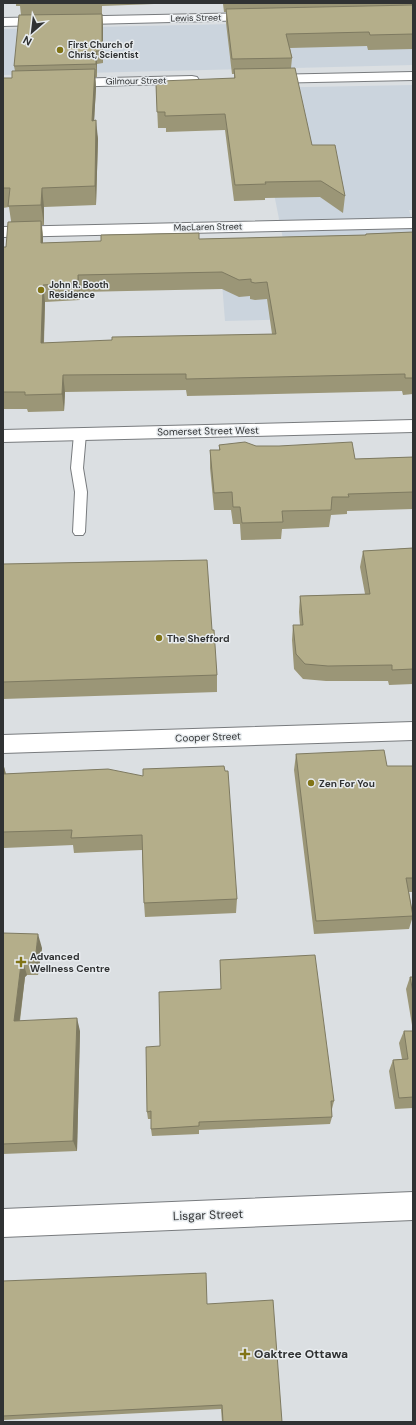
<svg xmlns="http://www.w3.org/2000/svg" width="416" height="1425" font-family="'DM Sans',sans-serif">
<rect width="100%" height="100%" fill="#dbdfe2"/>
<g fill="#cbd4dd">
<path d="M 413,20 L 413,65 L 3,75 L 3,29 Z"/>
<path d="M 413,85 L 413,210 L 409,210 L 413,223 L 413,316 L 225,321 L 219,244 L 283,239 L 253,88 Z"/>
</g>
<g fill="none" stroke-linecap="round" stroke-linejoin="round">
<g stroke="#787b7e" stroke-width="2">
<path id="service" d="M 80,430 L 86,434 L 83,468 L 87,492 L 85,532 L 83,535 L 75,535 L 73,532 L 75,492 L 71,468 L 74,434 Z"/>
</g>
<g stroke="#787b7e" stroke-width="2">
<g id="minor">
<path d="M 256,13 L 262,17 L 260,20 L 3,26 L 3,18 Z"/>
<path d="M 413,72 L 413,80 L 266,83 L 261,82 L 259,79 L 261,76 L 266,75 Z"/>
<path d="M 192,76 L 197,77 L 199,80 L 197,83 L 66,87 L 61,86 L 59,83 L 61,80 L 66,79 Z"/>
<path d="M 413,218 L 413,228 L 3,237 L 3,227 Z"/>
<path d="M 413,722 L 413,740 L 3,753 L 3,735 Z"/>
<path d="M 413,1192 L 413,1220 L 3,1237 L 3,1209 Z"/>
</g>
</g>
<g stroke="#787b7e" stroke-width="2">
<path id="secondary" d="M 413,420 L 413,432 L 3,442 L 3,430 Z"/>
</g>
<use href="#service" fill="#fff" fill-rule="evenodd"/>
<use href="#minor" fill="#fff" fill-rule="evenodd"/>
<use href="#secondary" fill="#fff" fill-rule="evenodd"/>
</g>
<g fill="#9b9677" fill-rule="evenodd">
<path d="M 16,3 L 413,3 L 413,49 L 368,50 L 367,46 L 290,48 L 292,58 L 291,68 L 312,145 L 345,196 L 343,213 L 320,197 L 265,198 L 265,200 L 234,201 L 225,130 L 166,132 L 166,128 L 158,128 L 156,84 L 234,78 L 234,74 L 232,74 L 226,23 L 226,12 L 224,12 L 223,4 L 154,4 L 102,6 L 102,15 L 103,26 L 103,63 L 97,64 L 97,77 L 95,77 L 96,88 L 94,120 L 98,139 L 96,205 L 44,207 L 44,225 L 42,225 L 43,238 L 43,243 L 365,235 L 366,234 L 413,232 L 413,394 L 403,395 L 402,391 L 187,396 L 186,390 L 65,392 L 64,411 L 28,412 L 27,409 L 3,409 L 3,247 L 6,247 L 11,221 L 9,207 L 3,208 L 3,78 L 12,78 L 15,71 L 14,66 L 21,15 L 20,6 L 16,6 ZM 222,289 L 239,297 L 250,296 L 250,299 L 255,300 L 267,299 L 272,334 L 44,343 L 45,302 L 80,300 L 80,292 Z"/>
<path d="M 219,445 L 256,446 L 355,459 L 413,457 L 413,509 L 347,511 L 347,514 L 331,515 L 329,527 L 282,529 L 281,539 L 241,540 L 240,524 L 233,524 L 231,510 L 214,510 L 210,468 L 210,450 L 219,450 Z"/>
<path d="M 413,548 L 413,684 L 389,685 L 388,681 L 326,681 L 303,679 L 294,669 L 292,640 L 293,625 L 300,625 L 299,612 L 300,596 L 365,594 L 360,567 L 363,551 Z"/>
<path d="M 3,564 L 212,630 L 217,675 L 217,692 L 3,699 Z"/>
<path d="M 296,754 L 387,766 L 413,766 L 413,892 L 409,892 L 413,916 L 409,929 L 314,934 L 294,770 Z"/>
<path d="M 3,763 L 6,774 L 108,769 L 237,899 L 236,913 L 145,917 L 144,903 L 142,850 L 74,853 L 73,845 L 4,848 L 3,864 Z"/>
<path d="M 3,933 L 42,948 L 38,975 L 27,975 L 25,977 L 20,1021 L 80,1031 L 77,1151 L 3,1154 Z"/>
<path d="M 220,960 L 334,1101 L 332,1109 L 332,1117 L 330,1124 L 199,1130 L 199,1134 L 152,1136 L 151,1129 L 151,1119 L 148,1119 L 147,1112 L 160,1046 L 221,989 Z"/>
<path d="M 410,977 L 413,977 L 413,1110 L 413,1108 L 395,1109 L 389,1071 L 393,1060 L 402,1059 L 399,1043 L 404,1031 L 413,1031 L 406,989 Z"/>
<path d="M 3,1281 L 207,1304 L 282,1422 L 222,1422 L 221,1409 L 3,1420 Z"/>
</g>
<g fill="#7e7a61">
<path d="M 102,14 L 103,26 L 103,63 L 102,51 Z"/>
<path d="M 96,51 L 97,64 L 97,77 L 96,64 Z"/>
<path d="M 95,69 L 96,88 L 93,139 L 92,121 Z"/>
<path d="M 96,120 L 98,139 L 96,205 L 95,186 Z"/>
<path d="M 42,188 L 44,207 L 44,225 L 41,205 Z"/>
<path d="M 41,221 L 43,238 L 43,259 L 41,243 Z"/>
<path d="M 78,275 L 80,292 L 80,300 L 78,283 Z"/>
<path d="M 43,285 L 45,302 L 43,360 L 41,343 Z"/>
<path d="M 63,375 L 65,392 L 64,411 L 62,394 Z"/>
<path d="M 3,763 L 7,779 L 3,776 Z"/>
<path d="M 3,845 L 4,848 L 3,864 Z"/>
<path d="M 38,934 L 42,948 L 38,975 L 35,962 Z"/>
<path d="M 23,962 L 27,975 L 25,977 L 18,1033 L 14,1021 L 21,964 Z"/>
<path d="M 77,1018 L 80,1031 L 77,1151 L 73,1141 Z"/>
</g>
<g fill="#b4ae8a" stroke="#7e7a61" fill-rule="evenodd">
<path d="M 413,5 L 413,34 L 370,35 L 369,32 L 286,34 L 292,58 L 232,59 L 226,9 Z"/>
<path d="M 102,14 L 102,51 L 96,51 L 96,64 L 14,66 L 19,15 Z"/>
<path d="M 295,68 L 312,145 L 335,145 L 345,196 L 321,181 L 265,182 L 266,184 L 235,185 L 225,114 L 165,116 L 165,112 L 157,112 L 156,84 L 161,84 L 161,81 L 235,78 L 234,69 Z"/>
<path d="M 95,69 L 92,121 L 96,120 L 95,186 L 42,188 L 41,205 L 8,206 L 10,188 L 3,188 L 3,78 L 12,78 L 12,71 Z"/>
<path d="M 41,221 L 41,243 L 101,241 L 101,235 L 199,233 L 199,239 L 366,235 L 366,234 L 413,232 L 413,378 L 405,378 L 405,374 L 186,379 L 186,374 L 63,375 L 62,394 L 25,395 L 25,392 L 3,392 L 3,247 L 6,247 L 8,222 ZM 222,272 L 239,280 L 251,279 L 251,282 L 255,283 L 267,282 L 276,334 L 112,337 L 112,340 L 41,343 L 43,285 L 78,283 L 78,275 Z"/>
<path d="M 245,442 L 256,446 L 279,446 L 352,442 L 355,459 L 413,457 L 413,492 L 348,494 L 349,497 L 332,497 L 331,510 L 282,511 L 283,522 L 242,523 L 240,507 L 233,507 L 232,492 L 214,493 L 210,450 L 220,450 L 219,445 Z"/>
<path d="M 413,548 L 413,669 L 392,670 L 392,665 L 328,666 L 305,664 L 296,654 L 293,625 L 303,625 L 300,596 L 370,594 L 363,551 Z"/>
<path d="M 207,560 L 212,630 L 214,630 L 217,675 L 3,682 L 3,564 Z"/>
<path d="M 384,750 L 387,766 L 413,766 L 413,878 L 406,878 L 413,916 L 316,921 L 296,754 Z"/>
<path d="M 224,766 L 225,771 L 228,771 L 237,899 L 144,903 L 142,835 L 71,838 L 72,830 L 3,832 L 3,774 L 108,769 L 143,776 L 143,769 Z"/>
<path d="M 3,933 L 38,934 L 35,962 L 23,962 L 21,964 L 14,1021 L 77,1018 L 73,1141 L 3,1144 Z"/>
<path d="M 315,955 L 334,1101 L 331,1101 L 332,1117 L 199,1122 L 199,1126 L 151,1129 L 151,1111 L 147,1112 L 146,1047 L 160,1046 L 159,992 L 221,989 L 220,960 Z"/>
<path d="M 410,977 L 413,977 L 413,992 Z"/>
<path d="M 404,1031 L 413,1031 L 413,1097 L 399,1098 L 393,1060 L 408,1059 Z"/>
<path d="M 206,1273 L 207,1304 L 273,1300 L 282,1422 L 223,1422 L 222,1405 L 3,1416 L 3,1281 Z"/>
</g>
<g fill="#817416" stroke="#e8ecef" stroke-width="1.5">
<circle cx="60" cy="50" r="4"/>
<circle cx="41" cy="290" r="4"/>
<circle cx="159" cy="638" r="4"/>
<circle cx="311" cy="783" r="4"/>
<path d="M19 956h4v4h4v4h-4v4h-4v-4h-4v-4h4z"/>
<path d="M243 1348h4v4h4v4h-4v4h-4v-4h-4v-4h4z"/>
</g>
<g text-anchor="middle" dominant-baseline="central" stroke-width="3" stroke-linejoin="round" paint-order="stroke">
<g font-size="9" fill="#303233" stroke="#e8ecef">
<text transform="translate(196 18) rotate(-1)">Lewis Street</text>
<text transform="translate(136 81) rotate(-1)">Gilmour Street</text>
<text transform="translate(208 227) rotate(-1)">MacLaren Street</text>
</g>
<g font-size="9" font-weight="bold" fill="#303233" stroke="#e8ecef" text-anchor="start">
<text x="68" y="45">First Church of<tspan x="68" dy="10">Christ, Scientist</tspan></text>
<text x="49" y="285">John R. Booth<tspan x="49" dy="10">Residence</tspan></text>
</g>
<g font-size="10" fill="#303233" stroke="#e8ecef">
<text transform="translate(208 431) rotate(-1)">Somerset Street West</text>
<text transform="translate(208 737) rotate(-2)">Cooper Street</text>
</g>
<g font-size="10" font-weight="bold" fill="#303233" stroke="#e8ecef" text-anchor="start">
<text x="167" y="638">The Shefford</text>
<text x="319" y="783">Zen For You</text>
<text x="30" y="956">Advanced<tspan x="30" dy="12">Wellness Centre</tspan></text>
</g>
<g font-size="12" fill="#303233" stroke="#e8ecef">
<text transform="translate(208 1215) rotate(-2)">Lisgar Street</text>
</g>
<g font-size="12" font-weight="bold" fill="#303233" stroke="#e8ecef" text-anchor="start">
<text x="254" y="1354">Oaktree Ottawa</text>
</g>
</g>
<rect width="416" height="1425" fill="none" stroke="#303233" stroke-width="8"/>
<g transform="translate(32 32) rotate(208)" stroke="#e8ecef" stroke-width="3" paint-order="stroke">
<path d="M0-3L7 15L0 10L-7 15Z" fill="#303233"/>
<text y="-6" font-size="11" font-weight="bold" text-anchor="middle" fill="#303233">N</text>
</g>
</svg>
